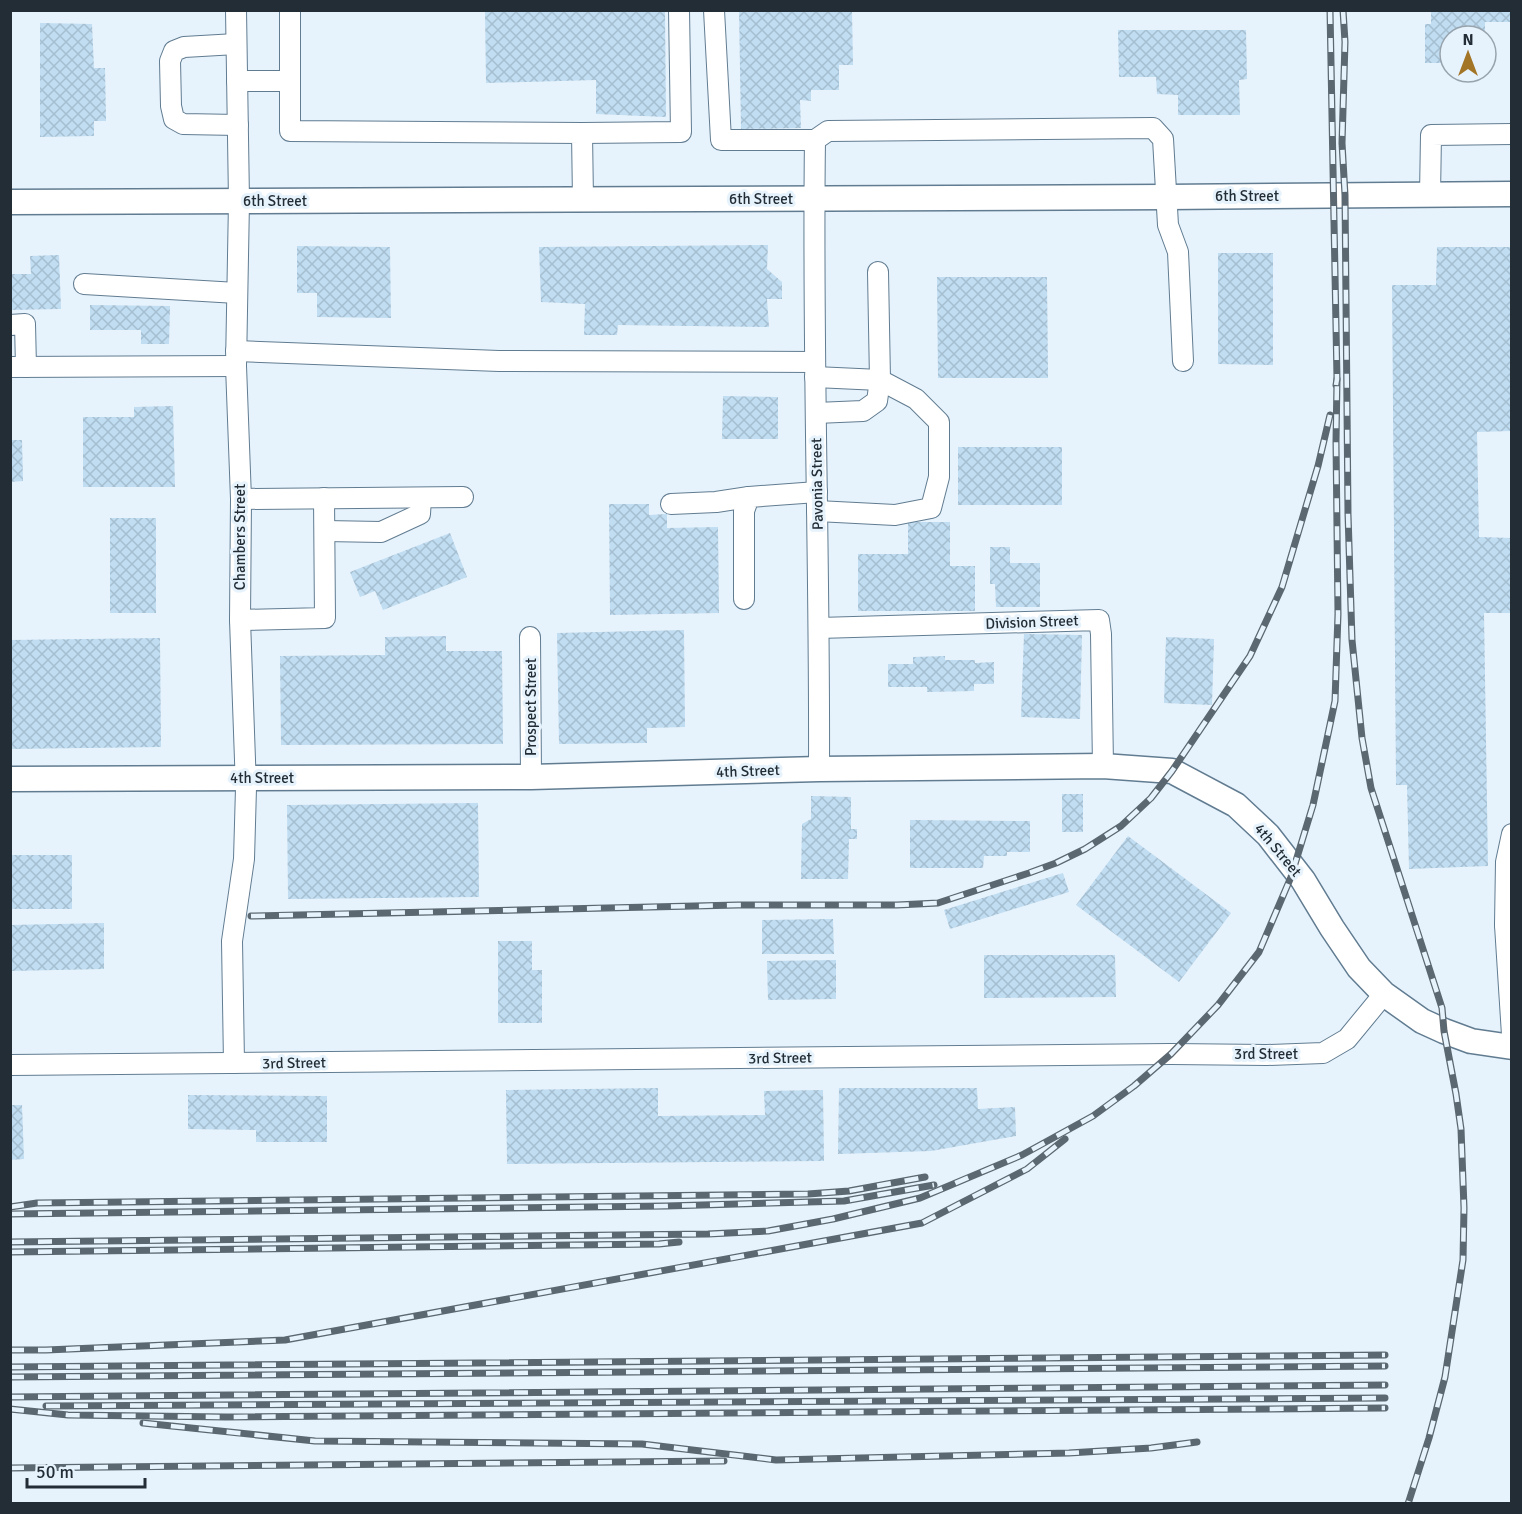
<svg xmlns="http://www.w3.org/2000/svg" width="1522" height="1514" font-family="Signika,sans-serif">
<defs>
<pattern id="building-cross-hatch" width="8" height="8" patternUnits="userSpaceOnUse" patternTransform="scale(1.5)"><rect width="8" height="8" fill="#c0ddf2"/><path d="M0 0l8 8M0 8l8-8" fill="none" stroke="#a5bed0"/></pattern>
</defs>
<rect width="100%" height="100%" fill="#e7f3fc"/>
<g fill="url(#building-cross-hatch)">
<path d="M 485,10 L 665,10 L 666,117 L 596,114 L 596,80 L 486,83 Z"/>
<path d="M 739,10 L 852,10 L 853,65 L 839,65 L 839,90 L 811,90 L 811,101 L 800,100 L 801,128 L 741,129 Z"/>
<path d="M 1431,10 L 1512,10 L 1512,22 L 1485,22 L 1485,36 L 1450,36 L 1450,63 L 1425,63 L 1425,24 L 1431,24 Z"/>
<path d="M 40,23 L 92,24 L 94,68 L 105,68 L 106,121 L 94,121 L 94,136 L 40,137 Z"/>
<path d="M 1118,30 L 1246,30 L 1247,79 L 1239,80 L 1240,115 L 1178,115 L 1178,95 L 1157,94 L 1156,77 L 1119,77 Z"/>
<path d="M 768,245 L 767,269 L 782,282 L 782,299 L 767,299 L 769,327 L 618,325 L 617,335 L 584,335 L 585,304 L 541,302 L 539,247 Z"/>
<path d="M 297,246 L 390,247 L 391,318 L 317,317 L 317,293 L 297,293 Z"/>
<path d="M 1437,247 L 1512,247 L 1512,431 L 1477,432 L 1479,537 L 1512,538 L 1512,613 L 1484,613 L 1488,866 L 1409,869 L 1407,785 L 1396,785 L 1392,285 L 1436,285 Z"/>
<path d="M 1218,253 L 1273,253 L 1273,365 L 1218,364 Z"/>
<path d="M 59,255 L 61,309 L 10,310 L 10,274 L 31,274 L 30,256 Z"/>
<path d="M 937,277 L 1047,277 L 1048,378 L 938,378 Z"/>
<path d="M 90,305 L 170,306 L 169,344 L 141,344 L 141,330 L 90,330 Z"/>
<path d="M 723,396 L 778,397 L 778,439 L 722,439 Z"/>
<path d="M 173,406 L 175,487 L 83,487 L 83,417 L 134,417 L 134,407 Z"/>
<path d="M 10,440 L 22,440 L 23,481 L 10,482 Z"/>
<rect x="958" y="447" width="104" height="58"/>
<path d="M 609,504 L 649,504 L 649,515 L 667,514 L 667,528 L 718,527 L 719,613 L 610,615 Z"/>
<rect x="110" y="518" width="46" height="95"/>
<path d="M 908,522 L 950,522 L 950,566 L 975,566 L 975,611 L 858,611 L 858,554 L 908,554 Z"/>
<path d="M 450,533 L 467,577 L 383,610 L 375,591 L 360,597 L 350,572 Z"/>
<path d="M 990,547 L 1010,547 L 1010,563 L 1040,563 L 1040,607 L 996,607 L 995,584 L 990,584 Z"/>
<path d="M 684,630 L 685,727 L 647,728 L 647,743 L 559,744 L 557,633 Z"/>
<path d="M 1024,634 L 1082,635 L 1080,719 L 1021,717 Z"/>
<path d="M 446,636 L 446,651 L 502,651 L 503,744 L 281,745 L 280,656 L 385,655 L 385,637 Z"/>
<path d="M 1166,637 L 1214,639 L 1212,705 L 1164,703 Z"/>
<path d="M 160,638 L 161,747 L 10,749 L 10,640 Z"/>
<path d="M 945,656 L 945,660 L 975,660 L 975,663 L 994,662 L 994,684 L 974,684 L 974,691 L 927,692 L 927,687 L 888,687 L 888,664 L 913,664 L 913,657 Z"/>
<rect x="1062" y="794" width="21" height="38"/>
<path d="M 811,796 L 851,797 L 851,829 L 857,829 L 857,839 L 849,839 L 848,879 L 801,879 L 802,824 L 811,819 Z"/>
<path d="M 478,803 L 479,897 L 288,899 L 287,805 Z"/>
<path d="M 910,820 L 1030,821 L 1030,852 L 1007,852 L 1007,856 L 984,856 L 983,868 L 910,868 Z"/>
<path d="M 1128,836 L 1231,913 L 1179,982 L 1076,905 Z"/>
<rect x="10" y="855" width="62" height="54"/>
<path d="M 1063,873 L 1069,892 L 950,929 L 944,910 Z"/>
<path d="M 833,919 L 834,954 L 762,954 L 762,920 Z"/>
<path d="M 104,923 L 104,969 L 10,971 L 10,925 Z"/>
<path d="M 498,941 L 532,941 L 532,970 L 542,970 L 542,1023 L 498,1023 Z"/>
<path d="M 984,955 L 1115,955 L 1116,997 L 984,998 Z"/>
<path d="M 836,960 L 836,999 L 768,1000 L 767,961 Z"/>
<path d="M 658,1088 L 658,1116 L 765,1115 L 764,1091 L 823,1090 L 824,1161 L 507,1164 L 506,1090 Z"/>
<path d="M 839,1088 L 977,1088 L 978,1109 L 1015,1107 L 1016,1136 L 931,1151 L 838,1154 Z"/>
<path d="M 188,1095 L 327,1096 L 327,1142 L 256,1142 L 256,1130 L 188,1129 Z"/>
<path d="M 10,1105 L 22,1105 L 24,1159 L 10,1160 Z"/>
</g>
<g fill="none" stroke-linecap="round" stroke-linejoin="round">
<g stroke="#617c91" stroke-width="22">
<g id="minor">
<path d="M 290,10 L 290,131 L 582,133 L 583,200"/>
<path d="M 714,10 L 721,140 L 815,140 C 812,350 820,559 819,769"/>
<path d="M 236,44 L 184,47 L 174,51 L 170,61 L 171,106 L 174,119 L 183,124 L 238,125"/>
<path d="M 237,81 L 290,81"/>
<path d="M 582,133 L 681,132 L 679,10"/>
<path d="M 815,140 L 828,131 L 1153,128 L 1163,139 L 1168,225 L 1178,252 L 1183,361"/>
<path d="M 1430,195 L 1431,135 L 1512,134"/>
<path d="M 84,284 L 237,293"/>
<path d="M 10,325 L 25,324 L 26,367"/>
<path d="M 236,351 L 499,361 L 815,362"/>
<path d="M 10,367 L 236,366"/>
<path d="M 815,377 L 880,380 L 916,399 L 939,422 L 939,477 L 931,508 L 895,515 L 817,511"/>
<path d="M 816,413 L 863,411 L 877,401 L 880,380 L 878,272"/>
<path d="M 241,499 L 463,497"/>
<path d="M 671,504 L 716,502 L 749,497"/>
<path d="M 325,531 L 381,532 L 420,514 L 421,498"/>
<path d="M 744,599 L 744,511 L 749,497 L 817,492"/>
<path d="M 240,620 L 325,618 L 324,498"/>
<path d="M 819,628 L 1099,620 L 1101,634 L 1103,766"/>
<path d="M 530,637 L 531,777"/>
<path d="M 1512,919 L 1505,925 L 1512,1035"/>
<path d="M 1505,925 L 1506,862 L 1512,834"/>
<path d="M 234,1063 L 232,941 L 244,859 L 246,788 L 240,620 L 241,499 L 236,366 L 239,201 L 236,10"/>
<path d="M 10,1065 L 1171,1054 L 1267,1055 L 1323,1053 L 1347,1039 L 1384,994"/>
</g>
</g>
<g stroke="#617c91" stroke-width="27">
<g id="major">
<path d="M 10,202 L 1167,197 L 1512,194"/>
<path d="M 10,779 L 531,777 L 819,769 L 1103,766 L 1172,771 L 1236,805 L 1268,835 L 1303,880 L 1332,928 L 1359,968 L 1384,994 L 1422,1021 L 1444,1031 L 1471,1041 L 1512,1047"/>
</g>
</g>
<use href="#minor" stroke="#fff" stroke-width="20"/>
<use href="#major" stroke="#fff" stroke-width="24"/>
<g stroke="#5c6871" stroke-width="7">
<g id="rail">
<path d="M 1330,10 L 1337,379 L 1336,385"/>
<path d="M 1343,10 L 1345,42 L 1342,143 L 1345,195 L 1348,514 L 1352,640 L 1362,738 L 1371,788 L 1442,1008 L 1444,1031 L 1456,1094 L 1461,1129 L 1464,1208 L 1463,1260 L 1445,1377 L 1429,1438 L 1408,1504"/>
<path d="M 251,916 L 738,905 L 897,905 L 938,903 L 1029,873 L 1056,863 L 1085,849 L 1121,826 L 1151,798 L 1172,771 L 1250,656 L 1282,587 L 1318,466 L 1330,415"/>
<path d="M 10,1207 L 37,1203 L 808,1194 L 849,1191 L 925,1177"/>
<path d="M 10,1214 L 666,1206 L 844,1201 L 934,1185"/>
<path d="M 10,1242 L 708,1234 L 768,1231 L 833,1219 L 920,1198 L 1022,1155 L 1093,1116 L 1134,1086 L 1171,1054 L 1218,1005 L 1259,952 L 1291,877 L 1313,805 L 1335,701 L 1338,614 L 1336,442 L 1337,379"/>
<path d="M 10,1252 L 659,1244 L 679,1242"/>
<path d="M 10,1350 L 46,1350 L 285,1340 L 922,1223 L 1027,1169 L 1065,1139"/>
<path d="M 10,1367 L 1385,1355"/>
<path d="M 10,1377 L 1385,1366"/>
<path d="M 10,1397 L 1385,1385"/>
<path d="M 46,1406 L 1385,1398"/>
<path d="M 10,1409 L 68,1415 L 226,1417 L 1385,1408"/>
<path d="M 143,1423 L 315,1441 L 642,1444 L 776,1460 L 1069,1453 L 1151,1448 L 1197,1442"/>
<path d="M 10,1468 L 724,1461"/>
</g>
</g>
<use href="#rail" stroke="#e7f3fc" stroke-width="4.5" stroke-dasharray="14" stroke-linecap="butt"/>
</g>
<g text-anchor="middle" dominant-baseline="central" stroke-width="6" stroke-linejoin="round" paint-order="stroke">
<g font-size="15" fill="#222d36" stroke="#e7f3fc">
<text x="1247" y="196">6th Street</text>
<text x="761" y="199">6th Street</text>
<text x="275" y="201">6th Street</text>
<text transform="translate(817 484) rotate(-91)">Pavonia Street</text>
<text transform="translate(240 537) rotate(-90)">Chambers Street</text>
<text transform="translate(1032 622) rotate(-2)">Division Street</text>
<text transform="translate(531 707) rotate(-90)">Prospect Street</text>
<text transform="translate(748 771) rotate(-2)">4th Street</text>
<text x="262" y="778">4th Street</text>
<text transform="translate(1278 850) rotate(50)">4th Street</text>
<text x="1266" y="1054">3rd Street</text>
<text transform="translate(780 1058) rotate(-1)">3rd Street</text>
<text transform="translate(294 1063) rotate(-1)">3rd Street</text>
</g>
</g>
<rect width="1522" height="1514" fill="none" stroke="#222d36" stroke-width="24"/>
<g transform="translate(1468 54)"><circle r="28" fill="#e7f3fc" stroke="#98a4ad" stroke-width="1.5"/>
<path d="M0-4.5L10 22L0 15L-10 22Z" fill="#a37527"/>
<text y="-9" font-size="16" font-weight="bold" text-anchor="middle" fill="#222d36">N</text>
</g>
<path d="M27 1478v9h118v-9" fill="none" stroke="#222d36" stroke-width="3"/>
<text x="36" y="1478" font-size="18" fill="#222d36" stroke="#e7f3fc" stroke-width="4.5" paint-order="stroke">50 m</text>
</svg>
